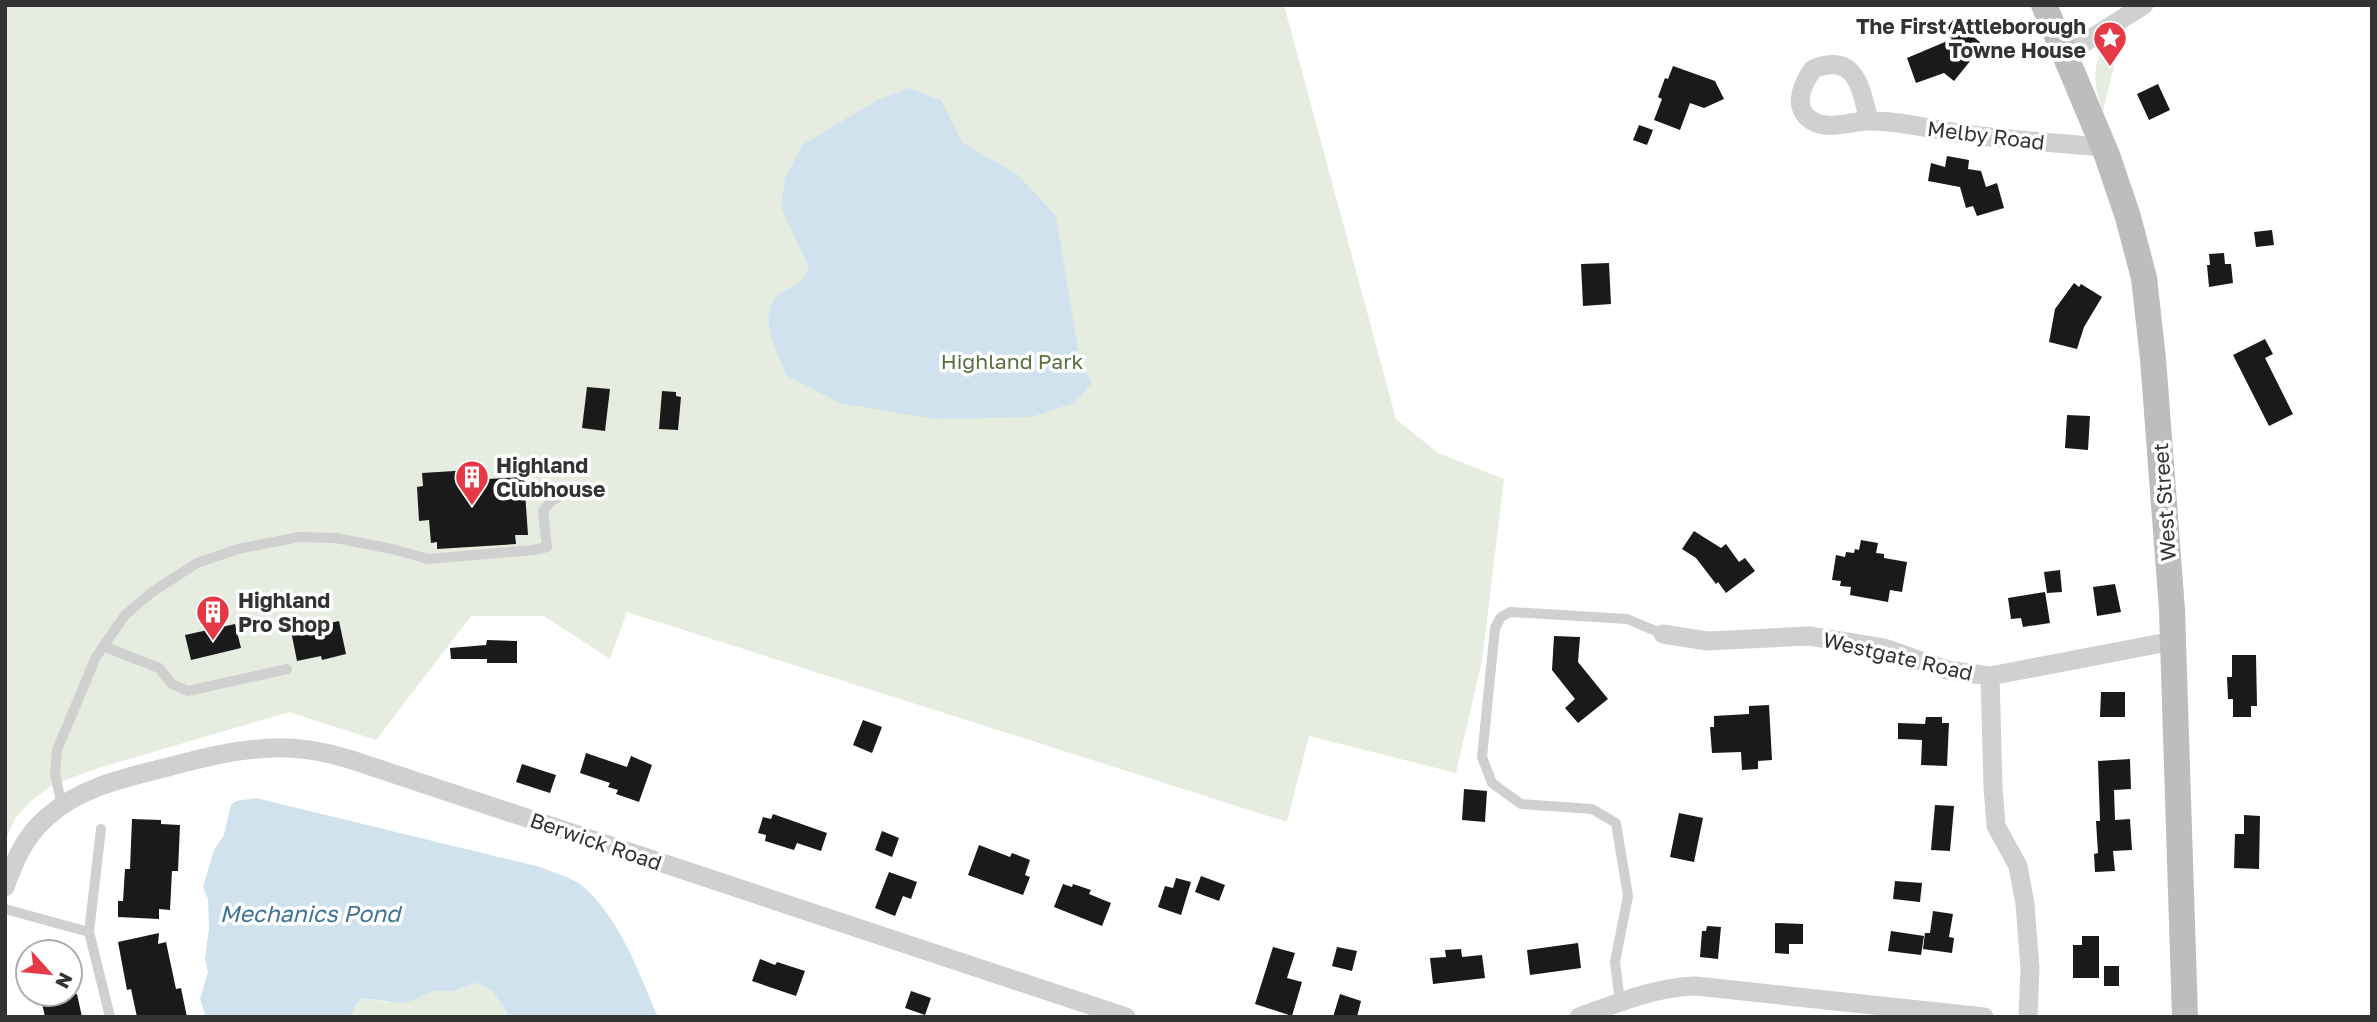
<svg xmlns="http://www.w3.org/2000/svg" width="2377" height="1022" font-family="'Golos Text',sans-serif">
<rect width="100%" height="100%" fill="#fff"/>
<g fill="#e6ecdf">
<path d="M 5,5 L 1284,5 L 1396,419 L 1438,453 L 1504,479 L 1482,660 L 1456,773 L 1309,736 L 1287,822 L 627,612 L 610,659 L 544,616 L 471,616 L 376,740 L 289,712 L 95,769 L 53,785 L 33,799 L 16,817 L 5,841 Z"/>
<path d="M 2122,34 L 2103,111 C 2091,80 2090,52 2122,34 Z"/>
<path d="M 476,983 L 492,991 L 510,1017 L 351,1017 L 356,1004 L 363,998 L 387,1002 L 412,1001 L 433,991 L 453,991 Z"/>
</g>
<g fill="#cfe2ee">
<path d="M 909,88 L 941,100 L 962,142 L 1018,175 L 1056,216 L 1080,361 L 1092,383 L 1074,403 L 1031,417 L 935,419 L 840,403 L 786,375 C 778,353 754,311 781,293 C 798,282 799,288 809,268 L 781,207 L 785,178 L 802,145 L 878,100 Z"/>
<path d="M 256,798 L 540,867 C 554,873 574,878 585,888 C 621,921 639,973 658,1017 L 510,1017 L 492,991 L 476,983 L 453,991 L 433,991 L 412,1001 L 399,1003 L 363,998 L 356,1004 L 351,1017 L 206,1017 L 200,999 L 208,972 L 205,959 L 209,928 L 208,899 L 203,887 L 214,850 L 224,835 L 231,805 L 236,801 Z"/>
</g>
<g fill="#1a1a1a">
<path d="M 1953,20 L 1981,43 L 1973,53 L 1975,55 L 1954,81 L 1944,73 L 1916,83 L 1907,58 L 1952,39 L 1944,32 Z"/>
<path d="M 1673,66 L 1715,81 L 1724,99 L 1704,108 L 1690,103 L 1680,130 L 1654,120 L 1662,99 L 1658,97 L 1665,78 L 1668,79 Z"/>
<path d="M 2158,84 L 2170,110 L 2149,120 L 2137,94 Z"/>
<path d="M 1639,125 L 1653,130 L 1647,145 L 1633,140 Z"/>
<path d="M 1947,156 L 1969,160 L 1968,169 L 1981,171 L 1986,187 L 1997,183 L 2004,208 L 1977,216 L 1973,206 L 1966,208 L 1960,187 L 1928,181 L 1931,163 L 1945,167 Z"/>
<path d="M 2272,230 L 2274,245 L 2256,247 L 2254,232 Z"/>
<path d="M 2224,253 L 2225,264 L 2231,264 L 2233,283 L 2209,287 L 2207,265 L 2210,265 L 2209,254 Z"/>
<path d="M 1609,263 L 1611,304 L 1583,306 L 1581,264 Z"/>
<path d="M 2074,283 L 2079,287 L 2081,284 L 2102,297 L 2084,327 L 2077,349 L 2049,342 L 2055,309 Z"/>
<path d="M 2265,339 L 2273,354 L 2265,358 L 2293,414 L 2269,426 L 2233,355 Z"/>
<path d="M 587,387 L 610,389 L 605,431 L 582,428 Z"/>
<path d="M 662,391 L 676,392 L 676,396 L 681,397 L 678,430 L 659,429 Z"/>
<path d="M 2067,415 L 2090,416 L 2088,450 L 2065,448 Z"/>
<path d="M 487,469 L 488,479 L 524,477 L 528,535 L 515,535 L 516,544 L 437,549 L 437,542 L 431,543 L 429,520 L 419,521 L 417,487 L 423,486 L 422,473 Z"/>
<path d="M 1694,531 L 1721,548 L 1726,544 L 1739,562 L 1745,558 L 1755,571 L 1726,593 L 1718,582 L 1716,584 L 1696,558 L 1682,549 Z"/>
<path d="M 1861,540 L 1878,543 L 1876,553 L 1884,554 L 1884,558 L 1907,562 L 1902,592 L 1890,590 L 1888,602 L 1850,595 L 1851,587 L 1840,586 L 1841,581 L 1832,580 L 1836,555 L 1845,557 L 1846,552 L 1854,553 L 1855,549 L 1859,550 Z"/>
<path d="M 2060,570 L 2062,592 L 2047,593 L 2044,572 Z"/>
<path d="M 2115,584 L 2121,612 L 2097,616 L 2093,587 Z"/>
<path d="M 2045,592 L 2050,623 L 2023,627 L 2021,618 L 2011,619 L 2008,598 Z"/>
<path d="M 339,621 L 346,654 L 322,660 L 321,656 L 297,661 L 290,626 L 311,622 L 312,627 Z"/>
<path d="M 235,624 L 241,648 L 191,660 L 185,635 Z"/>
<path d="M 1554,636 L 1580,637 L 1578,662 L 1608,699 L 1578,723 L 1565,708 L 1575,699 L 1552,670 Z"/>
<path d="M 487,640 L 517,641 L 517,663 L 487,663 L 487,659 L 451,659 L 450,648 L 486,645 Z"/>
<path d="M 2232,655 L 2256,655 L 2257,706 L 2251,706 L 2251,717 L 2233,717 L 2233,699 L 2228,699 L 2227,677 L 2232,677 Z"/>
<path d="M 2101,692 L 2125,692 L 2125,717 L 2100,717 Z"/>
<path d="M 1769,705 L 1772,760 L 1758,761 L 1758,769 L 1742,770 L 1741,752 L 1712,753 L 1710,727 L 1714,727 L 1714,716 L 1749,714 L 1749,706 Z"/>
<path d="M 1926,717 L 1942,717 L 1942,723 L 1949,723 L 1947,766 L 1921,765 L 1922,740 L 1898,739 L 1898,723 L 1925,724 Z"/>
<path d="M 863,720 L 882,727 L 872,753 L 853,745 Z"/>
<path d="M 586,753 L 627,767 L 631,756 L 652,765 L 639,802 L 616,794 L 618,790 L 608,787 L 610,783 L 580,773 Z"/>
<path d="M 2130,759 L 2131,789 L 2114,790 L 2115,820 L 2130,819 L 2132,850 L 2113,851 L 2115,871 L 2095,872 L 2094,854 L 2098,853 L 2096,821 L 2100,821 L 2098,761 Z"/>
<path d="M 522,764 L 556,775 L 550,793 L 516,782 Z"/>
<path d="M 1464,789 L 1487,791 L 1485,822 L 1462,820 Z"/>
<path d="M 1935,805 L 1954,806 L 1950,851 L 1931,850 Z"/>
<path d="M 1679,813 L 1703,818 L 1694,862 L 1670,857 Z"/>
<path d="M 773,814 L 827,833 L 821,851 L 797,843 L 794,850 L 765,841 L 766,835 L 758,833 L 763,817 L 771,819 Z"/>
<path d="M 2244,815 L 2260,816 L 2259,869 L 2234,868 L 2235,834 L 2244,834 Z"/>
<path d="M 132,819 L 161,820 L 161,824 L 180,825 L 178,871 L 172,871 L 170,910 L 159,909 L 159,919 L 118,917 L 118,901 L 123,901 L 125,869 L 130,869 Z"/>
<path d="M 882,831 L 899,838 L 892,857 L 875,850 Z"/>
<path d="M 979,845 L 1010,857 L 1012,853 L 1030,860 L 1025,875 L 1030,877 L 1023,895 L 968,875 Z"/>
<path d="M 889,872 L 917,882 L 911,899 L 903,896 L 895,916 L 875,908 Z"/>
<path d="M 1201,876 L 1225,885 L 1219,901 L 1195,892 Z"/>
<path d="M 1176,878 L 1191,882 L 1181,915 L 1158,907 L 1165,886 L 1173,888 Z"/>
<path d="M 1895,881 L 1922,883 L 1920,902 L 1893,899 Z"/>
<path d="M 1063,884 L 1072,887 L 1073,884 L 1091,890 L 1089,894 L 1111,903 L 1102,926 L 1054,907 Z"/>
<path d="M 1933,911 L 1953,914 L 1949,937 L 1954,938 L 1952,953 L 1923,949 L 1925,933 L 1930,933 Z"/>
<path d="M 1775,923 L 1803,924 L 1803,944 L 1789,944 L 1789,954 L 1775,953 Z"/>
<path d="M 1707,926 L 1721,927 L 1718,959 L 1700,957 L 1702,931 L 1706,931 Z"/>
<path d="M 1891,931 L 1924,936 L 1921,955 L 1888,951 Z"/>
<path d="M 159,933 L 158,944 L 166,942 L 176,989 L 181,988 L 187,1017 L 137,1017 L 131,989 L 127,990 L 118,942 Z"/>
<path d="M 2082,936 L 2099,936 L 2099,978 L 2073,978 L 2073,945 L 2082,945 Z"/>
<path d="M 1578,943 L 1581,968 L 1530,975 L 1527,950 Z"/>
<path d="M 1273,947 L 1295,953 L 1287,978 L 1302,982 L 1292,1016 L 1255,1004 Z"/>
<path d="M 1337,947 L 1357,951 L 1352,971 L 1332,966 Z"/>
<path d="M 1461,949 L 1462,957 L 1482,955 L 1485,978 L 1433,984 L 1430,958 L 1446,957 L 1445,950 Z"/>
<path d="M 760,959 L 775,965 L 777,962 L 805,971 L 796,996 L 752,981 Z"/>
<rect x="2104" y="966" width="15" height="20"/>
<path d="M 911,991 L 931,998 L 925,1015 L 905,1008 Z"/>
<path d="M 40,994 L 77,994 L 82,1017 L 45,1017 Z"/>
<path d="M 1340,994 L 1361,1001 L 1357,1017 L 1333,1017 Z"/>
</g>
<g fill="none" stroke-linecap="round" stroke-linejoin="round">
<g stroke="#d0d0d0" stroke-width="10">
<path d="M 103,646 L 159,668 L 172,684 L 188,691 L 287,669"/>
<path d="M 62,806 L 55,774 L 57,750 L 96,657 L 125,615 L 152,592 L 197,563 L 238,549 L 299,537 L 336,538 L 392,549 L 428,559 L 533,550 L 547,547 L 543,511 L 551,501 L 559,497"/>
<path d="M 101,829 L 89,932 L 110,1017"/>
<path d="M 5,909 L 89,932"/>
<path d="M 1620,1002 L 1615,962 L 1628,896 L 1616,823 L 1592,809 L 1521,804 L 1492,783 L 1482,757 L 1495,628 L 1501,617 L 1510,612 L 1627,619 L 1663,634"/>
</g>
<g stroke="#d0d0d0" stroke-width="19">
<path d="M 2063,56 L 2144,5"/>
<path d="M 1869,121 C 1861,88 1856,52 1813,69 C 1804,82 1793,103 1807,117 C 1824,133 1849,121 1869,121 C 1896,120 1936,130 1964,134 C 2010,140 2057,143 2103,147"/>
<path d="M 1663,634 L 1707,641 L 1809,636 L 1884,648 L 1947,670 L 1990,676 L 2173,641"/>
<path d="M 1990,676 L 1993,787 L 1996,826 L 2018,866 L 2025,904 L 2030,968 L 2028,1017"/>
<path d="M 5,887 C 14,862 25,836 46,818 C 80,787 124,778 168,767 C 202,758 237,749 273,748 C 300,747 327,752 352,760 L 1126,1017"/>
<path d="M 1579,1017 C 1618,1003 1654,987 1696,986 L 1984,1017"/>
</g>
<path stroke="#bdbdbd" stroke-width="26" d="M 2044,5 L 2107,155 L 2128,217 L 2144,278 L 2153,359 L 2172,610 L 2185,1017"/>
</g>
<defs>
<g id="sight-pin" transform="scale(1.75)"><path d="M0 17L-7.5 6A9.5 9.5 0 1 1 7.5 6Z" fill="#e63946" stroke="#fff"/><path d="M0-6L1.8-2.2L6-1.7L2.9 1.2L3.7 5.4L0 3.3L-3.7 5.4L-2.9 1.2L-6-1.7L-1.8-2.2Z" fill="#fff"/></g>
<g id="building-pin" transform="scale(1.75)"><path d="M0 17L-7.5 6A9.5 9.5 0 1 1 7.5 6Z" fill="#e63946" stroke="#fff"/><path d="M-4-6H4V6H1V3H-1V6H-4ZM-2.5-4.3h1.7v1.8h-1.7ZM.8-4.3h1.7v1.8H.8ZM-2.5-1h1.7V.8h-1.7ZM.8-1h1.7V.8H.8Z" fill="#fff"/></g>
</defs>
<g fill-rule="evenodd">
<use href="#sight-pin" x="2110" y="38"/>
<use href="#building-pin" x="472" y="477"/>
<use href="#building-pin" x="213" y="612"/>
</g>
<g text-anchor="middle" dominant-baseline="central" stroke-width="7" stroke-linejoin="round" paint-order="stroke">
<g font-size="21" font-weight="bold" fill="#333" stroke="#fff" text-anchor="start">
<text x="2086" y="26" text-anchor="end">The First Attleborough<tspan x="2086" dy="24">Towne House</tspan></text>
<text x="496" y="465">Highland<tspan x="496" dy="24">Clubhouse</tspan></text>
<text x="238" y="600">Highland<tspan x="238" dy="24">Pro Shop</tspan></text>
</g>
<g font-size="21" fill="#333" stroke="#fff">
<text transform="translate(1986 135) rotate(7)">Melby Road</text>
<text transform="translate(2164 502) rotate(-94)">West Street</text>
<text transform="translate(1898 656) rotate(13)">Westgate Road</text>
<text transform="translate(596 841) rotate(19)">Berwick Road</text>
</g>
<g font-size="21" fill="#56703f" stroke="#fff">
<text x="1012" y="361">Highland Park</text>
</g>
<g font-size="23" font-style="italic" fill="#3f7597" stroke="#fff">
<text x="310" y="913">Mechanics Pond</text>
</g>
</g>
<rect width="2377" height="1022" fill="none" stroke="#333333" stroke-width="14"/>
<g transform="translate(49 973) rotate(117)"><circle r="33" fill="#ffffff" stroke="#adadad" stroke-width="2"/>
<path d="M0-5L12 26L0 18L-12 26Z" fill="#e63946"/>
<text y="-10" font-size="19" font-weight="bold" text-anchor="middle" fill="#333333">N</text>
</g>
</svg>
